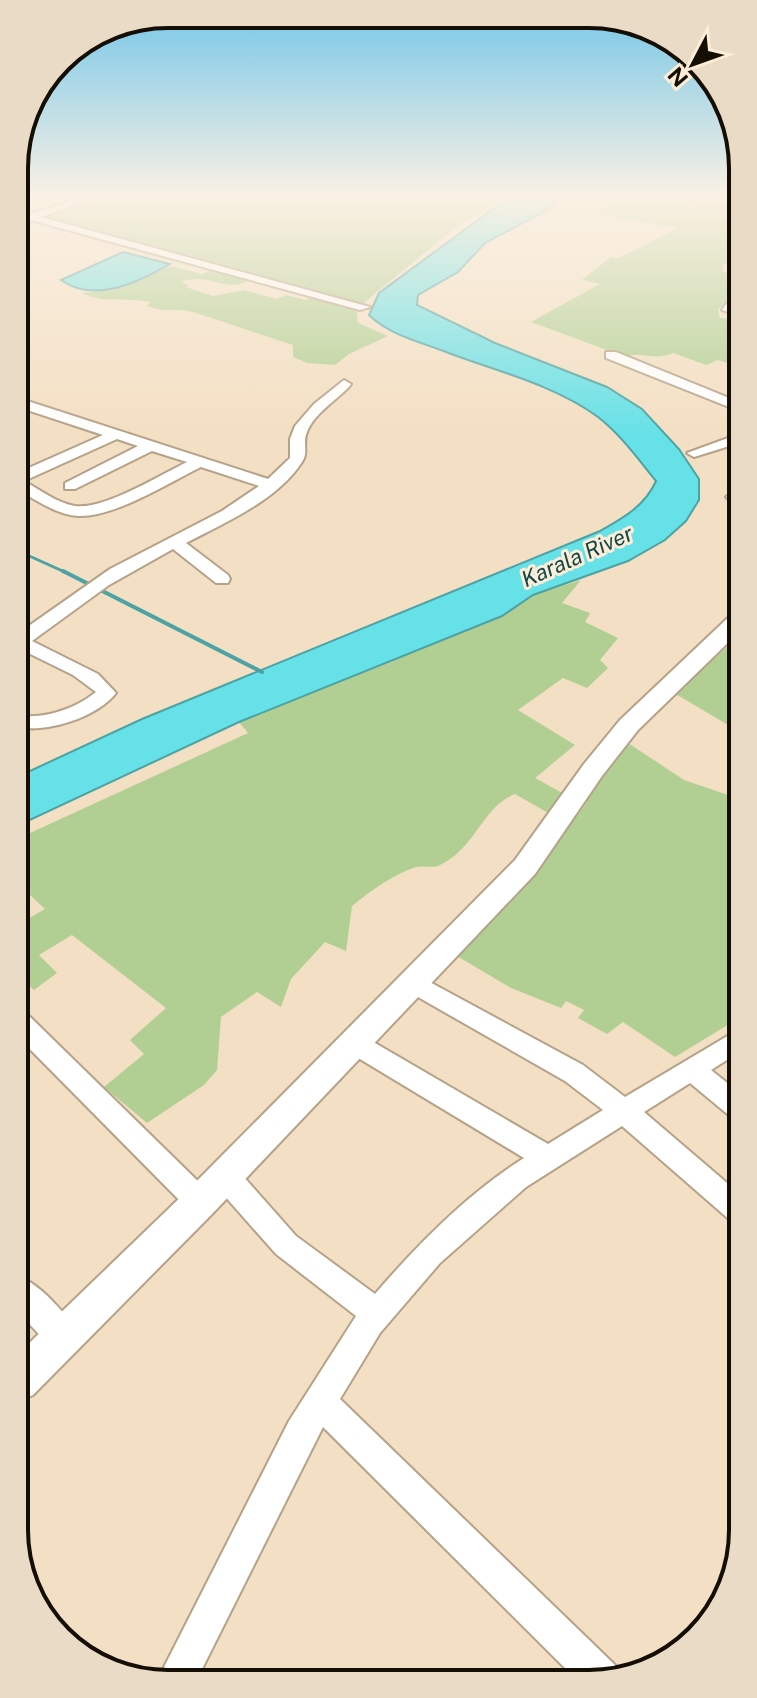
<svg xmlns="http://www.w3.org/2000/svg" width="757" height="1698" font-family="'Public Sans',sans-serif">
<rect width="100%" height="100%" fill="#f3dfc3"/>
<g fill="#b2cf93">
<path d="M 107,197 L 502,197 L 450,232 L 360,306 L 214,264 L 41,220 Z"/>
<path d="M 622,197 L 670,197 L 738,207 L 738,237 L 733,237 L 726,244 L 738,247 L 738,265 L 724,263 L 722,272 L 738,275 L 738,304 L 728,303 L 718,309 L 720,318 L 738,320 L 738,359 L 728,363 L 718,360 L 706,365 L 673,353 C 652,362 643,350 626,357 L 531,322 L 600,284 L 582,280 L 611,257 L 619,258 L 678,228 L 596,214 Z"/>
<path d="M 171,266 L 201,274 L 215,269 L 255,278 C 249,280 241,285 235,285 C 215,285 202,274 181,282 L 189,285 L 186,287 L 213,296 L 244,290 L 276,299 L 286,295 L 305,300 L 312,297 L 356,308 L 358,323 L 388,336 L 349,354 L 335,365 L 307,363 L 293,357 L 293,345 L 193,312 C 177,308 163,313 147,306 L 150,302 C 127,297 103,304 82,293 L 112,290 Z"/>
<path d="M 581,580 L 562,603 L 590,613 L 585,622 L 618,638 L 600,660 L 608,668 L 587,688 L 563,678 L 518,710 L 575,745 L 535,778 L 566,795 L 550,814 L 515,794 C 482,807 476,848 440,865 C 433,869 424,865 416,867 C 392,875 372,890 352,906 L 346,951 L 325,942 L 291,979 L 281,1007 L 257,992 L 221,1017 L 217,1070 L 204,1085 L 147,1123 L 104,1087 L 144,1054 L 130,1040 L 166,1008 L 72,935 L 39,955 L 57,973 L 34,990 L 17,975 L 17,925 L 45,909 L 17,883 L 17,839 L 248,733 L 239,722 L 502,616 L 533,595 Z"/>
<path d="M 739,637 L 740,732 L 674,693 Z"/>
<path d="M 625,741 L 684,780 L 740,799 L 741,1013 L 726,1026 L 675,1057 L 623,1022 L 607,1034 L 578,1018 L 584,1010 L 566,1001 L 561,1008 L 511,988 L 457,956 L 583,808 Z"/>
</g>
<g fill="#65e1e7" stroke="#4da2a3" stroke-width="2">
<path d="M 509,197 L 561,197 L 549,209 L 485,243 L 458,272 L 418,295 L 417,305 L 495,343 L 607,387 L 642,409 L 679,449 L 699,479 L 699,500 L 686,521 L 665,540 L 628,561 L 533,595 L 502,616 L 239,722 L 17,826 L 17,777 L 142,719 L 600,531 C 623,518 645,506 656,481 C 638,459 621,435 598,417 C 555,385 496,371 446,352 C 421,342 389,335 369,315 L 379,293 Z"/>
<path d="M 123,252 L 170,264 C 139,282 94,304 61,280 Z"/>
</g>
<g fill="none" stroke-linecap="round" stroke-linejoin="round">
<path stroke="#4da2a3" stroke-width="3" d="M 16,550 L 67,573"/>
<path stroke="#4da2a3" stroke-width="4" d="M 63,571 L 262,672"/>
<g stroke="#b5a288" stroke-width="4">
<g id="minor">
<path d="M 83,197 L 98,197 L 41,217 L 370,307 L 360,310 L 31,220 L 15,225 L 15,219 Z"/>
<path d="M 686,197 L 738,200 L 738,206 L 691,200 Z"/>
<path d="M 738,302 L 738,308 L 732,313 L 722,310 L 727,303 Z"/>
<path d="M 606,352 L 616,352 L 739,402 L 739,411 L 606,358 Z"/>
<path d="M 344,380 L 351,384 L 349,387 C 335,401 314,414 307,432 C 302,443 309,452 302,462 C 278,500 224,523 186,543 L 228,575 L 230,579 L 228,583 L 216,583 L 173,549 L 109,585 L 32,641 L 98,674 L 116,693 C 96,718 47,733 16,727 L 16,715 C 43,720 75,709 96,692 L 73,675 L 16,647 L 16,635 L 110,569 L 222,511 L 259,486 L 201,467 C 168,483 115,517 79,516 C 56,515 35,499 16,489 L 15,474 L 103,435 L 15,406 L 15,397 L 268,479 L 290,458 L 290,439 L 295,426 L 314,404 ZM 117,439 L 138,446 L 65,483 L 65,489 L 75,489 L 152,451 L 187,462 C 160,475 104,510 75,506 C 57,503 40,490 24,481 Z"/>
<path d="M 739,434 L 739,443 L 694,457 L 687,453 Z"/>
<path d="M 734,492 L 739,494 L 739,506 L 726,497 Z"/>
<path d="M 413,973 L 583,1065 L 625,1097 L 741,1028 L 741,1051 L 711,1070 L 741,1094 L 741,1120 L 731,1117 L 690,1083 L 644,1112 L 741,1195 L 742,1225 L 731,1221 L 622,1126 L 526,1187 L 440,1263 L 380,1333 L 340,1399 L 616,1666 L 622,1679 L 576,1679 L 323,1427 L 196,1681 L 157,1681 L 289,1421 L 356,1316 L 276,1254 L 215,1185 L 211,1176 L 215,1167 L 225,1164 L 235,1167 L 296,1236 L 375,1294 C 418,1244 468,1193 524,1158 L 345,1050 L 341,1043 L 345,1036 L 354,1033 L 363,1036 L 548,1144 L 603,1110 L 565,1081 L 404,989 L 401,982 L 404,975 Z"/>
<path d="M 17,1010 L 26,1013 L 210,1193 L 214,1202 L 210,1211 L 200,1215 L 190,1211 L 17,1036 Z"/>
<path d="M 18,1276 C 40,1284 69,1316 79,1337 L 74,1348 L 63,1352 L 52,1348 L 18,1312 Z"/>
</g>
</g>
<g stroke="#b5a288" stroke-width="4">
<path id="major" d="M 739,613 L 739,632 L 638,730 L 602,776 L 535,874 L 213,1213 L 33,1395 L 19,1401 L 19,1353 L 187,1191 L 515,860 L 584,764 L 620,720 L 731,615 Z"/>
</g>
<use href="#minor" fill="#fff" fill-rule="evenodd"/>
<use href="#major" fill="#fff" fill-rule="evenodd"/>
</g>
<linearGradient id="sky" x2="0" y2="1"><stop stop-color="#73c6e8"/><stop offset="0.45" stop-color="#faf1e4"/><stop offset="1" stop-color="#faf1e4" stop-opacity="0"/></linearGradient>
<rect width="757" height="435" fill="url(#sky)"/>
<g text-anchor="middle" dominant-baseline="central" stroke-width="6" stroke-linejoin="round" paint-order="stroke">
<g font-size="22" font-style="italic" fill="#0e474a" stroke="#fdedd7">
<text transform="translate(577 556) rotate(-24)">Karala River</text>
</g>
</g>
<path d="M0 0H757V1698H0ZM168 28H589A140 140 0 0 1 729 168V1530A140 140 0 0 1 589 1670H168A140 140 0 0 1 28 1530V168A140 140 0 0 1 168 28Z" fill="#eadbc6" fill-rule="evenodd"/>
<path fill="none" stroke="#150e05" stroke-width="4" d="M168 28H589A140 140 0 0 1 729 168V1530A140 140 0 0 1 589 1670H168A140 140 0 0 1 28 1530V168A140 140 0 0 1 168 28Z"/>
<g transform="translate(693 64) rotate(229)" stroke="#fdedd7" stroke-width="6" paint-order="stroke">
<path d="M0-6L14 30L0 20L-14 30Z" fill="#150e05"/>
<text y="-12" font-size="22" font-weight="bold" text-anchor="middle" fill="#150e05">N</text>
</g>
</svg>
